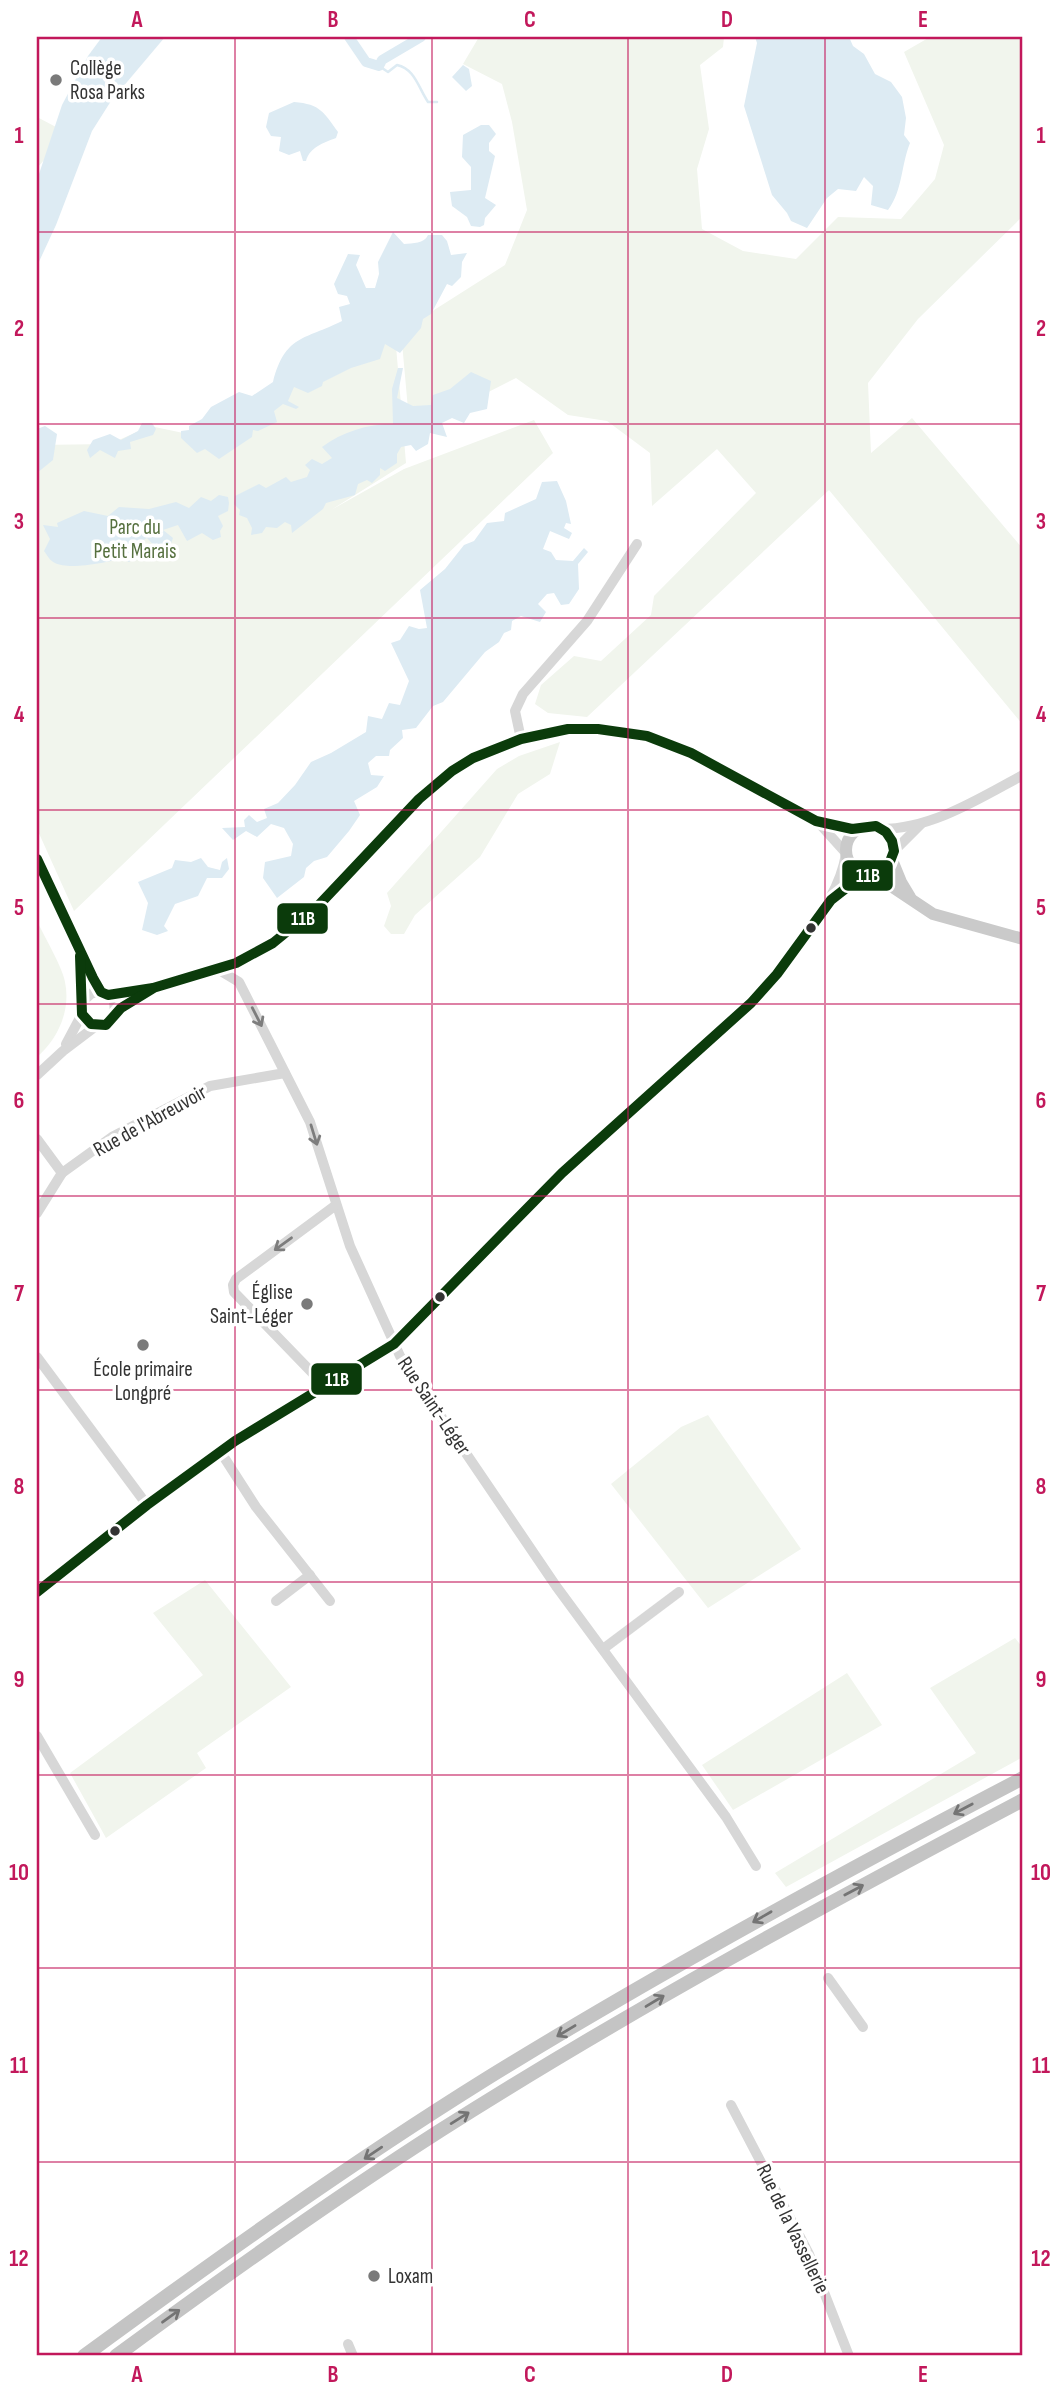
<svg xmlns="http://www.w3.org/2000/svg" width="1060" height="2393" font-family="'Sofia Sans Condensed',sans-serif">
<rect width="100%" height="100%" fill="#fff"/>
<g fill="#f1f5ed">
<path d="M 479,37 L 724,37 L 723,47 L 700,65 L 709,129 L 697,169 L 702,229 L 743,251 L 796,259 L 838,217 L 901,219 L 935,179 L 944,145 L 904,52 L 930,37 L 1023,37 L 1023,216 L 918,319 L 868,383 L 871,453 L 912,418 L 1023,549 L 1023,725 L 829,490 L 587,717 L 548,713 L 535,704 L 541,685 L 574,656 L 601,661 L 651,615 L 654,596 L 756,493 L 717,449 L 652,506 L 650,453 L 607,421 L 568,415 L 516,378 L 410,432 L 401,331 L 505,265 L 527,210 L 512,122 L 502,84 L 463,64 Z"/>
<path d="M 37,117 L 56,127 L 46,158 L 37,168 Z"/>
<path d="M 393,311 L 406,463 L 331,510 L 404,469 L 534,420 L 553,453 L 74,911 L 37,829 L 37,445 L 110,444 L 150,426 L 212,439 Z"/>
<path d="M 560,742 L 550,774 L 518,794 L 480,857 L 415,915 L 404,934 L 391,934 L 384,926 L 391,906 L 387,893 L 497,769 L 519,756 Z"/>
<path d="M 37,921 C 44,936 63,968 65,982 C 71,1010 58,1039 37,1057 Z"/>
<path d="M 708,1415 L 801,1549 L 708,1608 L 611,1484 L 681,1427 Z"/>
<path d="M 205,1580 L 291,1687 L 197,1753 L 206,1768 L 106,1838 L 70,1773 L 203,1675 L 153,1613 Z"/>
<path d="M 1015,1638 L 1023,1648 L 1023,1757 L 786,1887 L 775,1873 L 976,1753 L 930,1688 Z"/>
<path d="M 847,1673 L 882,1725 L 733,1810 L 702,1765 Z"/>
</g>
<g fill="#ddebf3">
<path d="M 102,37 L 165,37 L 111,101 L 92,131 L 56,225 L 37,266 L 37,180 L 62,105 L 88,56 Z"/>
<path d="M 755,37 L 849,37 L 853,46 L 864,54 L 875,74 L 891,82 L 902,97 L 906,118 L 904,135 L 910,143 C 901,165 903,190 888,210 L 871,205 L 873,186 L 864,177 L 856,191 L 838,189 L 827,198 L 807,228 L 791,221 L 787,213 L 772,195 L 744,106 L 757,43 Z"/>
<path d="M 463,65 L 469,69 L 472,86 L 466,91 L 452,77 Z"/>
<path d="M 294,102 C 321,104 324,113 338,132 L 336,138 C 323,143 310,147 306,161 L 303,161 L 300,151 L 289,155 L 279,151 L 281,137 L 271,136 L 266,127 L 269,113 Z"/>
<path d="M 481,125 L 489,125 L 496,134 L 489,143 L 489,151 L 495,156 L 485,198 L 496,205 L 485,218 L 484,225 L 480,227 L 471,226 L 467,217 L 452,206 L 450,192 L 471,190 L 471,167 L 462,157 L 463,135 Z"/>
<path d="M 393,232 L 404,244 C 413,243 424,244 428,235 L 442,235 L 447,241 L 451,255 L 467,253 L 462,262 L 461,277 L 452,286 L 447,284 L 431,314 L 423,319 L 421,328 L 400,353 L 385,344 L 380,359 L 351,368 L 323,382 L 322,386 L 308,393 L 294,387 L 288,401 L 299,407 L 296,409 L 283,404 L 274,411 L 277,422 L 258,431 L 253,430 L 252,437 L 219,459 L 205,449 L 197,453 L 181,438 L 181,431 L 189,430 L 189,426 L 202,419 L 211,407 L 239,392 L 252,396 L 273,382 C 285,335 304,340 342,321 L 339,307 L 350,304 L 347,296 L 338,294 L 334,284 L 348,254 L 360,255 L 356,265 L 366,288 L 375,288 L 379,274 L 378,262 Z"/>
<path d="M 398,368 L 403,368 L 397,398 L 413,406 L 431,405 L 433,395 L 450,389 L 471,372 L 491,381 L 487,409 L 470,413 L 464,423 L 452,418 L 442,423 L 447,437 L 430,433 L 428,444 L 416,451 L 411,445 L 401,447 L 397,454 L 397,463 L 385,471 L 380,468 L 380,475 L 372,483 L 367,480 L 358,484 L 355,495 L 326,503 L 323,509 L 292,533 L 291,525 L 285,522 L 277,528 L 266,527 L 262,533 L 251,535 L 252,528 L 247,518 L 239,515 L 240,510 L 234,504 L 235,496 L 259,484 L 266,488 L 286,477 L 291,482 L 307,477 L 310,470 L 305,465 L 312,459 L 322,464 L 332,458 L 322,447 C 342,432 367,424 393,424 L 392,389 Z"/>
<path d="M 142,423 L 152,423 L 156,429 L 153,435 L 130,442 L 131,449 L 118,451 L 115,458 L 100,450 L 90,458 L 87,450 L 93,440 L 110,434 L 121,440 L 138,431 Z"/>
<path d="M 45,426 L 57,434 L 53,460 L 37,473 L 37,429 Z"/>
<path d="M 557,481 L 566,501 L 571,524 L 566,523 L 564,528 L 572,533 L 569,539 L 550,531 L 543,549 L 551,552 L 556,560 L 573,561 L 584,548 L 588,552 L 578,564 L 579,589 L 569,604 L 561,605 L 554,593 L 547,594 L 538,604 L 546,612 L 540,622 L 521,616 L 512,621 L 511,630 L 504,633 L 499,642 L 485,652 L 443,702 L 433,706 L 416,728 L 402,730 L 403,738 L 390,750 L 389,756 L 376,756 L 368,763 L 371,775 L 384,776 L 377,787 L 354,801 L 360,815 L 349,831 L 327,857 L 314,861 L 306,868 L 304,877 L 277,898 L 263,878 L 265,862 L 291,856 L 293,844 L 284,828 L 271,824 L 257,837 L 246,831 L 233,840 L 222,828 L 245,827 L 244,820 L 249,815 L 257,822 L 267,818 L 264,809 L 278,803 L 295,785 L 311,762 L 331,753 L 366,732 L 368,716 L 382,719 L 389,703 L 400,705 L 409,681 L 391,643 L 400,640 L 409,626 L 419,629 L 427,628 L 420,590 L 445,569 L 464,545 L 474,541 L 487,523 L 504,521 L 505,513 L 536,499 L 542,482 Z"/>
<path d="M 219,495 L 228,497 L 229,503 L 228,511 L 218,516 L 223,526 L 220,531 L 221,537 L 213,540 L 202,533 L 187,541 L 178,525 L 163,530 L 173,538 L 168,552 L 161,553 L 147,538 L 138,543 L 137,556 L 129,562 L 121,558 C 107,563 68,570 55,563 C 50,561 47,555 44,551 L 50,539 L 43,525 L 58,527 L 57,523 L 84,511 L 108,516 L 119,507 L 149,509 L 176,502 L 189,508 L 201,497 L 211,501 Z"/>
<path d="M 201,858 L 208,867 L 220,870 L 222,862 L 227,858 L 229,869 L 222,878 L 207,878 L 198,896 L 175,904 L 164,926 L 168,931 L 157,935 L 142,930 L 148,903 L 138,882 L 172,868 L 175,860 L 191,862 Z"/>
</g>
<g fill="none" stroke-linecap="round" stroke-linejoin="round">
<path stroke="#ddebf3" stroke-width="2.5" d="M 379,66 L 388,72 L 397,65 C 415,69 418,87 428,102 L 437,102"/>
<path stroke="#ddebf3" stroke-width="10" d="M 349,37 L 366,62 L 379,66 L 382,60 L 421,37"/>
<g stroke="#d7d7d7" stroke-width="10">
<path d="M 521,739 L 515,711 L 523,694 L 587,621 L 637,544"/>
<path d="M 817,821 L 845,852"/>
<path d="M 881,829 C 932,829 980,798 1023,775"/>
<path d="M 894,851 L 921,824"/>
<path d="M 37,859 L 80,953 L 101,992"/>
<path d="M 834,897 L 867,874"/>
<path d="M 80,953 L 83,1001 L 81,1009 L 83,1018 L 89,1024 L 96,1026 L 106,1025 L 121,1008 L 145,993"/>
<path d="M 219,970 L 239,982 L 310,1122 L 350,1246 L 400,1356 L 556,1586 L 726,1817 L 756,1866"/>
<path d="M 108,995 L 153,988 L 236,963 L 273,943 L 317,907 C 357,867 392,820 435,784 C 493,736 579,715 651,737 C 687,748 719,767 752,785 C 780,801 826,834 859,828"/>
<path d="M 83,1001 L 92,993 L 105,993 L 114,1001 L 115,1014"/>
<path d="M 66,1044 L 82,1014"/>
<path d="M 37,1075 L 63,1051 L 96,1026"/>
<path d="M 37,1139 L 62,1173 L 112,1137 L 210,1086 L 285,1073"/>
<path d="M 37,1213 L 62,1173"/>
<path d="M 37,1357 L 147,1505"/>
<path d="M 325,1386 L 234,1292 L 233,1285 L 236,1279 L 336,1205"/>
<path d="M 220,1451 L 256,1507 L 330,1601"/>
<path d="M 37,1592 L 147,1505 L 235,1441 L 394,1344 L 562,1173 L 742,1012 C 764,990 782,966 801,940 C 821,913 840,889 846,854"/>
<path d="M 276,1601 L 310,1575"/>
<path d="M 603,1649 L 679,1592"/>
<path d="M 37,1736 L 95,1835"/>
<path d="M 828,1978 L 863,2027"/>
<path d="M 731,2105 L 809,2254 L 849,2356"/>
<path d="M 348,2344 L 353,2356"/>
</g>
<g stroke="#cacaca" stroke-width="12">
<circle cx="870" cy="850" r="24"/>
<path d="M 892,860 L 901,882 L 910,897"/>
<path d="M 873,874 L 933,914 L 1023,939"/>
</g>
<g stroke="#c4c4c4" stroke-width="14">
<path d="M 84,2356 C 215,2260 348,2165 486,2079 C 661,1971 841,1873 1023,1778"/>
<path d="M 116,2356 C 222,2278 330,2201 441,2130 C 630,2010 826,1904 1023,1800"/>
</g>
<g stroke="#fff" stroke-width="16">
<g id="bus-1">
<path d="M 37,859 L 93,978 L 101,992 L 108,995 L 153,988 L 236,963 L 273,943 L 317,907 L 419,799 L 452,771 L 473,758 L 521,739 L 568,729 L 598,729 L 647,736 L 691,753 L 816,821 L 852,829 L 876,826 L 886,832 L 892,841 L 894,851 L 889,864 L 882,871 L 859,878 L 831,900 L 777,974 L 751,1003 L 562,1173 L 394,1344 L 235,1441 L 147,1505 L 37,1592"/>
<path d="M 80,956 L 82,1014 L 91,1024 L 106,1025 L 121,1008 L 152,989"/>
</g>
</g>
<use href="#bus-1" stroke="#0b3b0b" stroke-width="10"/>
</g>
<defs><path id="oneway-shaft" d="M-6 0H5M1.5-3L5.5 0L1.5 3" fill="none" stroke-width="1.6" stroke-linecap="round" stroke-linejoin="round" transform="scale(1.75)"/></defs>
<g stroke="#7d7d7d">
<use href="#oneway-shaft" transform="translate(257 1017) rotate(63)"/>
<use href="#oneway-shaft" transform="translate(314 1135) rotate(73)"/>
<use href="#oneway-shaft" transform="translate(283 1244) rotate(144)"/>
</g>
<g stroke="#747474">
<use href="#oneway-shaft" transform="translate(963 1809) rotate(152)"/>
<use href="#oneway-shaft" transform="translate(854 1890) rotate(-28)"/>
<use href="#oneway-shaft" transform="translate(762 1917) rotate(150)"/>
<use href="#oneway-shaft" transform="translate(655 2001) rotate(-31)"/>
<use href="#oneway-shaft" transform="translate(566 2031) rotate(149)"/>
<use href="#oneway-shaft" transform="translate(460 2118) rotate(-32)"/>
<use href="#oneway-shaft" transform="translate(373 2153) rotate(146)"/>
<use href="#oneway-shaft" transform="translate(171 2316) rotate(-36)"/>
</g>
<path fill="none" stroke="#c2185b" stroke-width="2" stroke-opacity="0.55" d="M 235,37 L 235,2356M 432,37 L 432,2356M 628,37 L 628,2356M 825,37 L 825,2356M 37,232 L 1023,232M 37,424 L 1023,424M 37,618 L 1023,618M 37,810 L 1023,810M 37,1004 L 1023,1004M 37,1196 L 1023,1196M 37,1390 L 1023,1390M 37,1582 L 1023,1582M 37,1775 L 1023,1775M 37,1968 L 1023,1968M 37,2162 L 1023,2162"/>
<g fill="#7a7a7a" stroke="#fff" stroke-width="2.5">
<circle cx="56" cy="80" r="7"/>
<circle cx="307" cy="1304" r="7"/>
<circle cx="143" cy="1345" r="7"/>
<circle cx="374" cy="2276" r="7"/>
</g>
<g fill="#333" stroke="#fff" stroke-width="2.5">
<circle cx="811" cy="928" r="6"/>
<circle cx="440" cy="1297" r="6"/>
<circle cx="115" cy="1531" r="6"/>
</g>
<g text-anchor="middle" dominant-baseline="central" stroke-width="7" stroke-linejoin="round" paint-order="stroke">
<g font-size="21" fill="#333" stroke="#fff" text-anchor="start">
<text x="70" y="68">Collège<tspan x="70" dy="24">Rosa Parks</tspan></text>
<text x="293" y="1292" text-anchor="end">Église<tspan x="293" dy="24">Saint-Léger</tspan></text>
<text x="143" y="1369" text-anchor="middle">École primaire<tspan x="143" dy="24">Longpré</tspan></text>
<text x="388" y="2276">Loxam</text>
</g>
<g font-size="21" fill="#56703f" stroke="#fff">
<text x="135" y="527">Parc du<tspan x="135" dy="24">Petit Marais</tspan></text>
</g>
<g font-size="21" fill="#333" stroke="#fff">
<text transform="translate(150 1121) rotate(-29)">Rue de l'Abreuvoir</text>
<text transform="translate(434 1406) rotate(56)">Rue Saint-Léger</text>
<text transform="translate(793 2229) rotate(64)">Rue de la Vassellerie</text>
</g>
</g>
<g stroke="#fff" stroke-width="2.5">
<rect x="841" y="859" width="53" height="33" rx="7" fill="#0b3b0b"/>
<rect x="276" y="902" width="53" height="33" rx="7" fill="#0b3b0b"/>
<rect x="310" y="1362" width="53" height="34" rx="7" fill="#0b3b0b"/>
</g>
<g font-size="19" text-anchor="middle" font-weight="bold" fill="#fff">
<text x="868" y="882">11B</text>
<text x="303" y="925">11B</text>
<text x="337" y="1386">11B</text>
</g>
<rect width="1060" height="2393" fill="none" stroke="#ffffff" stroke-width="77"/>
<rect x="38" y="38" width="983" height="2316" fill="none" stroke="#c2185b" stroke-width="2.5"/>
<g font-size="23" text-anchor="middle" font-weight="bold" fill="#c2185b">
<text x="137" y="27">A</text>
<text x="333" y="27">B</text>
<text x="530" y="27">C</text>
<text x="727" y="27">D</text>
<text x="923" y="27">E</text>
<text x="19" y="143">1</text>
<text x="1041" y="143">1</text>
<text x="19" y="336">2</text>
<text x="1041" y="336">2</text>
<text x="19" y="529">3</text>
<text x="1041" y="529">3</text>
<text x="19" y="722">4</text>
<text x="1041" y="722">4</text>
<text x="19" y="915">5</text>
<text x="1041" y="915">5</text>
<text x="19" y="1108">6</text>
<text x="1041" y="1108">6</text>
<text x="19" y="1301">7</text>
<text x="1041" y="1301">7</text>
<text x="19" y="1494">8</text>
<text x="1041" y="1494">8</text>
<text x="19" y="1687">9</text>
<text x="1041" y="1687">9</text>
<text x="19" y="1880">10</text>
<text x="1041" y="1880">10</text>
<text x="19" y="2073">11</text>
<text x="1041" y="2073">11</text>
<text x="19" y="2266">12</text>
<text x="1041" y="2266">12</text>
<text x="137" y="2382">A</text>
<text x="333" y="2382">B</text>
<text x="530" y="2382">C</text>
<text x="727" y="2382">D</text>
<text x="923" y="2382">E</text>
</g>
</svg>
